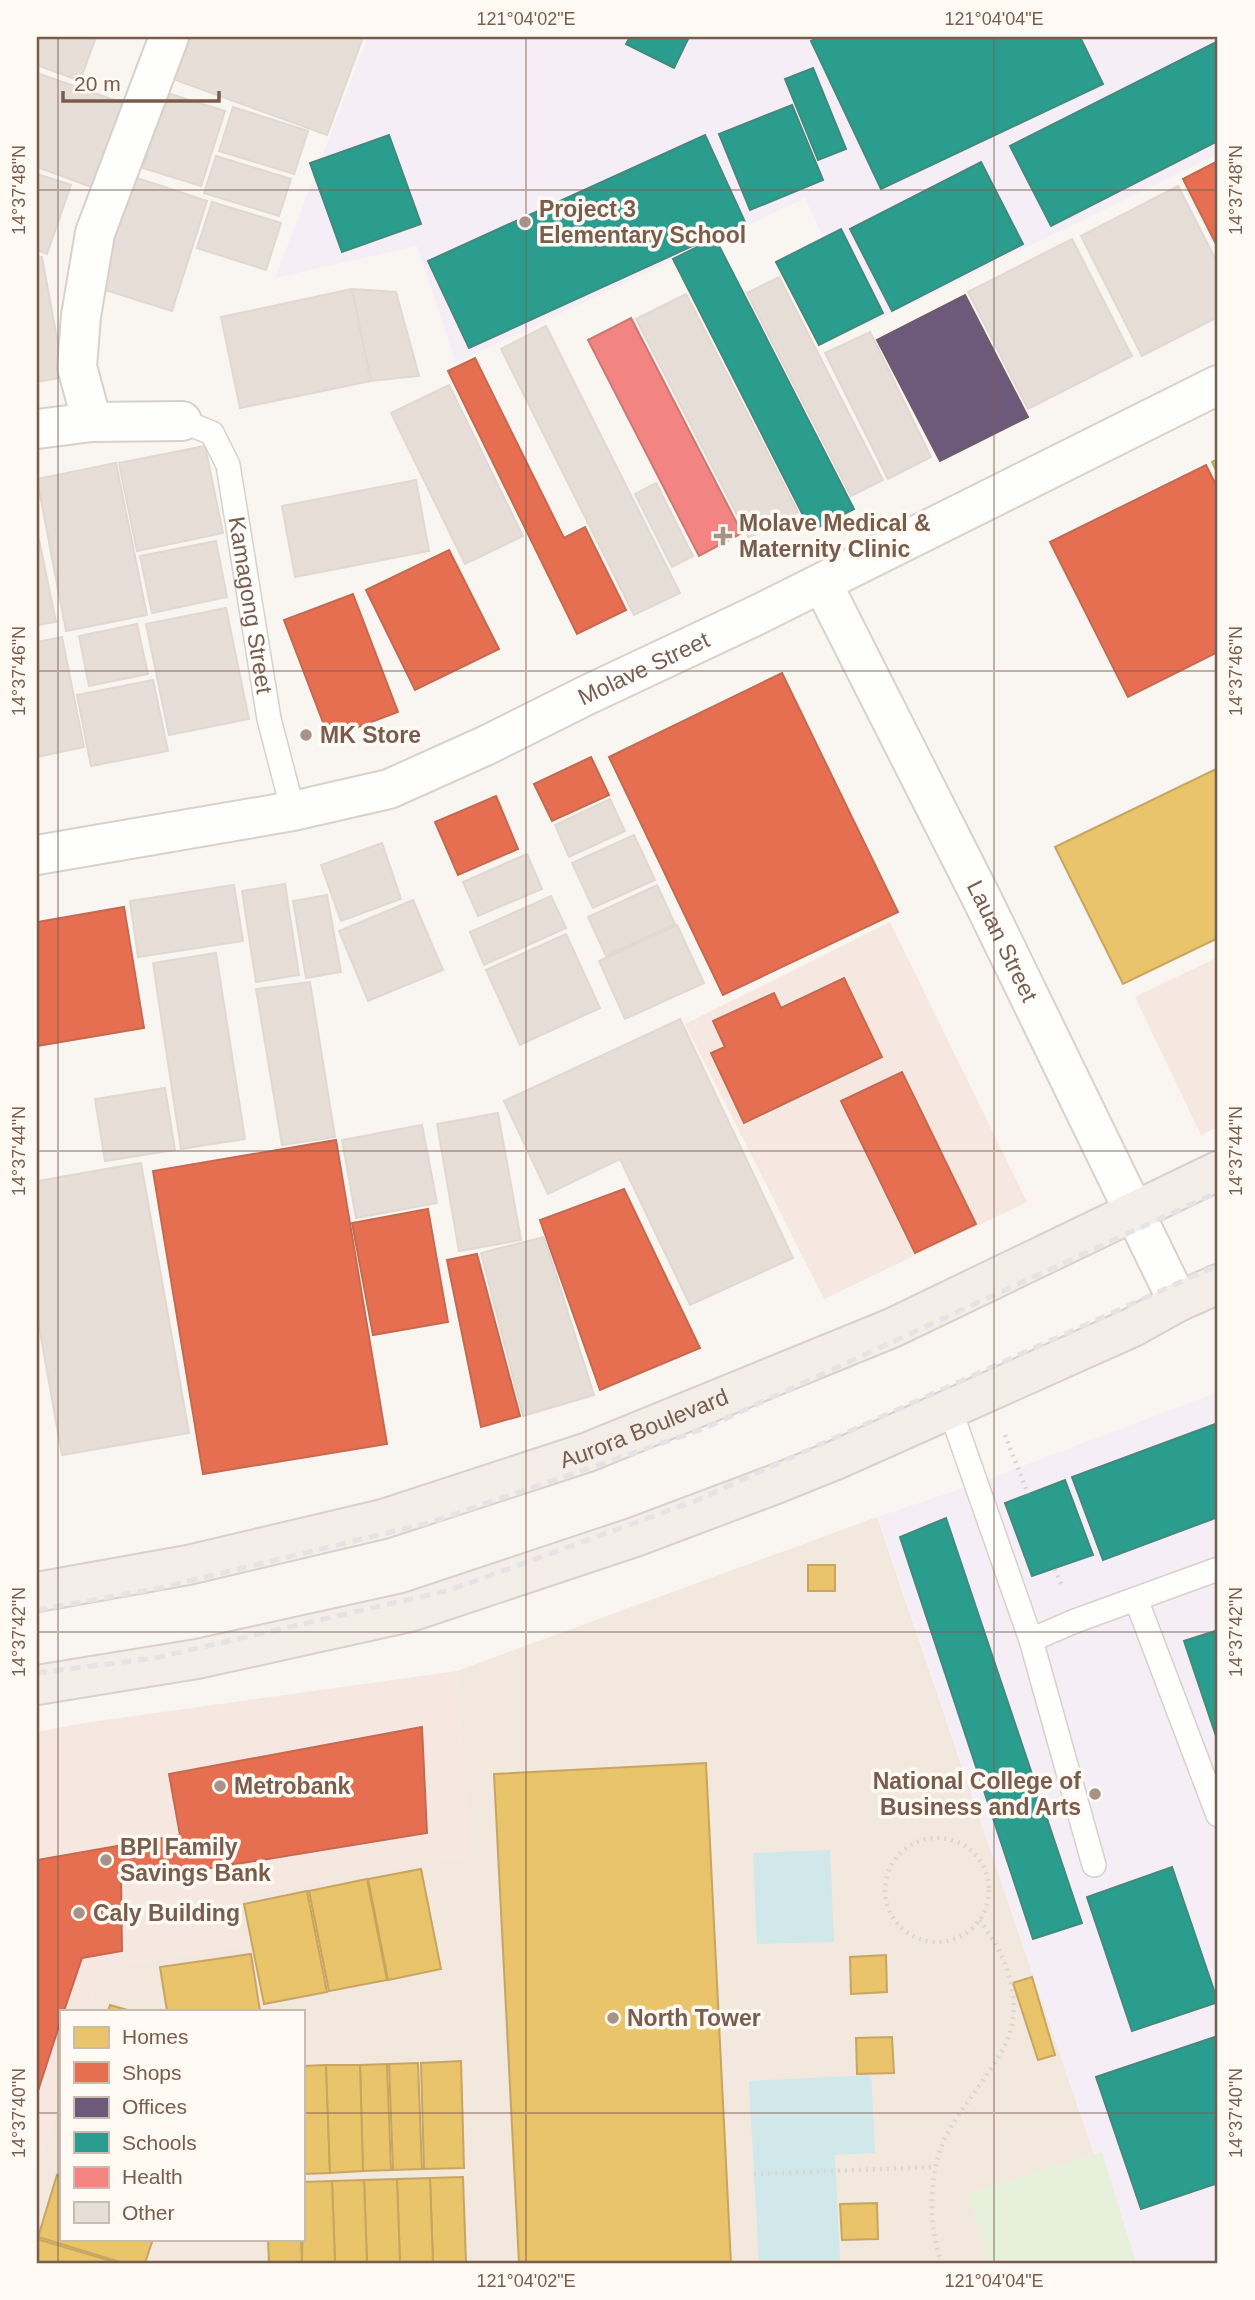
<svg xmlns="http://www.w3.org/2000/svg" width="1255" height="2300" font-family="Arial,sans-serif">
<rect width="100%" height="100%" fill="#f9f5f0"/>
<path fill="#f2e8de" d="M 877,1517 L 1131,2263 L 37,2263 L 37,2172 L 61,2096 L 61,2239 L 303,2239 L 303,2011 L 89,2011 L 102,1969 L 243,1946 L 236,1896 L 469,1856 L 457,1671 Z"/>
<g fill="#f6e8e1">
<path d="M 890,922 L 1027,1202 L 824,1299 L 685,1024 Z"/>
<path d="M 1218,957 L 1218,1127 L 1201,1135 L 1135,997 Z"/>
<path d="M 457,1671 L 470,1856 L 237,1896 L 244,1946 L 102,1969 L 89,2011 L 61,2011 L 61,2096 L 37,2172 L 37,1732 L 84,1723 Z"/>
</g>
<g fill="#f6eef6">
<path d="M 368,37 L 1218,37 L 1218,154 L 864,327 L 805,198 L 456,363 L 417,246 L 275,278 Z"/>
<path d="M 1218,1392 L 1218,2263 L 1131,2263 L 878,1517 L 975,1484 Z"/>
</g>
<path fill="#e7f0db" d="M 1102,2152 L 1136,2263 L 989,2263 L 968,2193 Z"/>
<g fill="#d0e8ea">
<path d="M 830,1850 L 834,1942 L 757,1944 L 753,1853 Z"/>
<path d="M 871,2075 L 875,2153 L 835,2155 L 840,2263 L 759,2263 L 749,2081 Z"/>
</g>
<g fill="#e9c46a" stroke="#c8a561" stroke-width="2">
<path d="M 1218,459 L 1218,474 L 1212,462 Z"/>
<path d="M 1218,768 L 1218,938 L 1123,984 L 1055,847 Z"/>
<rect x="808" y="1565" width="27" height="26"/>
<path d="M 706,1763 L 731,2263 L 519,2263 L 494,1774 Z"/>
<path d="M 421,1869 L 441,1969 L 388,1980 L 368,1879 Z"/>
<path d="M 367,1879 L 387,1980 L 329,1991 L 309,1891 Z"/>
<path d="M 307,1891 L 327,1992 L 264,2004 L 244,1904 Z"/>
<path d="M 251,1954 L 260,2011 L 167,2011 L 160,1967 Z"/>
<path d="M 886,1955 L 887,1992 L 851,1994 L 850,1957 Z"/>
<path d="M 1032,1977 L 1055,2055 L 1038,2060 L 1013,1983 Z"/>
<path d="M 110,2005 L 131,2011 L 108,2011 Z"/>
<path d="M 892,2037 L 894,2073 L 857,2074 L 856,2038 Z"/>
<path d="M 461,2061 L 464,2168 L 424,2169 L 421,2063 Z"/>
<path d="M 418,2063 L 422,2169 L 393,2170 L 389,2064 Z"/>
<path d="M 387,2064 L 391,2170 L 363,2171 L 360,2065 Z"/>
<path d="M 326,2065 L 330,2173 L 303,2174 L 303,2066 Z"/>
<path d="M 326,2065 L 360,2065 L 363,2171 L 330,2173 Z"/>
<path d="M 57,2175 L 61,2177 L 61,2239 L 153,2239 L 145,2263 L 123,2263 L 38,2237 Z"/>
<path d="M 463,2177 L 466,2263 L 433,2263 L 430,2178 Z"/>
<path d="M 430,2178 L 433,2263 L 400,2263 L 397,2179 Z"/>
<path d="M 397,2179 L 400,2263 L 367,2263 L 364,2180 Z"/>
<path d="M 364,2180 L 367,2263 L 335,2263 L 332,2181 Z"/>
<path d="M 332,2181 L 335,2263 L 302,2263 L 303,2182 Z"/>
<path d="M 877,2203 L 878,2239 L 842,2240 L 840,2204 Z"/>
<path d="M 37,2239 L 118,2263 L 37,2263 Z"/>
<path d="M 268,2239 L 301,2239 L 302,2263 L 269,2263 Z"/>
</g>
<g fill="#e76f51" stroke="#c66950" stroke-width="2">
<path d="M 1218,161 L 1218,248 L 1183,179 Z"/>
<path d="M 475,358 L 564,538 L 585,527 L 626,610 L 577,634 L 448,371 Z"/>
<path d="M 1206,465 L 1218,489 L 1218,652 L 1128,697 L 1050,542 Z"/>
<path d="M 449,550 L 499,649 L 415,690 L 366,590 Z"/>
<path d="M 353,594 L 398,712 L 329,738 L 284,620 Z"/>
<path d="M 782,673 L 898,912 L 723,995 L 609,757 Z"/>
<path d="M 591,757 L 609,795 L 552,821 L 534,784 Z"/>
<path d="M 496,796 L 518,849 L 458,875 L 435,822 Z"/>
<path d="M 124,907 L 144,1028 L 37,1046 L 37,922 Z"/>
<path d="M 844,978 L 882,1057 L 744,1123 L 711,1053 L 725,1047 L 713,1021 L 774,993 L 781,1008 Z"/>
<path d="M 902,1072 L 976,1224 L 915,1253 L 841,1101 Z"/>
<path d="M 336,1140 L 387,1444 L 203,1474 L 153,1171 Z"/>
<path d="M 624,1189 L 700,1348 L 600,1390 L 540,1220 Z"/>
<path d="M 428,1209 L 448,1322 L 373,1335 L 352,1223 Z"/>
<path d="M 477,1254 L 520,1416 L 481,1427 L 447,1260 Z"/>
<path d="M 422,1727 L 427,1833 L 212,1868 L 121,1874 L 122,1951 L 82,1958 L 64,2011 L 61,2011 L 61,2020 L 37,2094 L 37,1860 L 180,1835 L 169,1774 Z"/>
</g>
<path fill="#6d597a" stroke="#715a6c" stroke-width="2" d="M 965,295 L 1028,417 L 940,461 L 877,340 Z"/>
<g fill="#2a9d8f" stroke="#428a7b" stroke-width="2">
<path d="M 630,37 L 689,37 L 674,68 L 626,44 Z"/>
<path d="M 819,37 L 1080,37 L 1103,84 L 881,189 L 811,41 Z"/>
<path d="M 1218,41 L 1218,141 L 1051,226 L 1010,146 Z"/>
<path d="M 813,68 L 846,149 L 818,160 L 785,79 Z"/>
<path d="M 792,105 L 823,180 L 750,210 L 719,134 Z"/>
<path d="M 389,135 L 421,224 L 342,252 L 310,163 Z"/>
<path d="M 705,135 L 745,222 L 469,348 L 428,261 Z"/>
<path d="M 981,162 L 1023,244 L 892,311 L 850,229 Z"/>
<path d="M 841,229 L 883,313 L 819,345 L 776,262 Z"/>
<path d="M 715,238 L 854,509 L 811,531 L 673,259 Z"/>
<path d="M 1218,1423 L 1218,1517 L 1103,1560 L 1072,1477 Z"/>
<path d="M 1065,1480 L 1093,1555 L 1032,1576 L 1005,1503 Z"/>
<path d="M 946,1518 L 1082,1923 L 1033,1939 L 900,1537 Z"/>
<path d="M 1218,1630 L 1218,1742 L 1184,1641 Z"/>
<path d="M 1172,1867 L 1218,2002 L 1132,2031 L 1087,1897 Z"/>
<path d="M 1218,2036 L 1218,2183 L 1141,2209 L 1096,2077 Z"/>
</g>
<path fill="#f28482" stroke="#ce7872" stroke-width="2" d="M 631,318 L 742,533 L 699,556 L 588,340 Z"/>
<g fill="#e6ded7" stroke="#e2d8d2" stroke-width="2">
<path d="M 37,37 L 96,37 L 80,81 L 37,65 Z"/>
<path d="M 172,37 L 363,37 L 327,135 L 159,74 Z"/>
<path d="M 37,73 L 126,104 L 94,188 L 37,167 Z"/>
<path d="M 167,93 L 225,111 L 201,186 L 143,168 Z"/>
<path d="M 233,107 L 308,131 L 294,174 L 219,151 Z"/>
<path d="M 216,156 L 291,179 L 279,216 L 204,193 Z"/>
<path d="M 37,174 L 71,185 L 47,254 L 37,250 Z"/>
<path d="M 134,177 L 207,201 L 172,311 L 99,288 Z"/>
<path d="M 1178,186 L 1218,264 L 1218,317 L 1142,356 L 1081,236 Z"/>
<path d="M 212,202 L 281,223 L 266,270 L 197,248 Z"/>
<path d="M 1072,239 L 1132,356 L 1028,409 L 968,292 Z"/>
<path d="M 42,257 L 64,377 L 37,382 L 37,258 Z"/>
<path d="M 779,277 L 883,480 L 851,496 L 747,293 Z"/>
<path d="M 352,289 L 371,381 L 240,408 L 221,317 Z"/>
<path d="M 352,289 L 396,292 L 419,376 L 371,381 Z"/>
<path d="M 686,294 L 798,512 L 749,538 L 636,319 Z"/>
<path d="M 546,326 L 680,593 L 634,615 L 501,349 Z"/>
<path d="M 870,332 L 931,457 L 888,479 L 825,353 Z"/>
<path d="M 449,385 L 523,536 L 465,564 L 391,413 Z"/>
<path d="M 205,446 L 223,533 L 137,551 L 119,463 Z"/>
<path d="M 116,463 L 147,615 L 66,631 L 37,479 Z"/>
<path d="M 416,480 L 429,551 L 295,577 L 282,506 Z"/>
<path d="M 656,483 L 693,556 L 672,567 L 635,494 Z"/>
<path d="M 37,530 L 56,622 L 37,625 Z"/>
<path d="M 216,541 L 227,597 L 152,613 L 140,556 Z"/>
<path d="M 226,608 L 249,719 L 169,735 L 146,624 Z"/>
<path d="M 137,624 L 148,674 L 89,686 L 79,636 Z"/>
<path d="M 62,637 L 84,747 L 37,757 L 37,642 Z"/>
<path d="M 153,680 L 168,751 L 91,766 L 77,695 Z"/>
<path d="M 610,799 L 625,831 L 569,857 L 555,825 Z"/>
<path d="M 634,835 L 655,880 L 593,908 L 572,863 Z"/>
<path d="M 382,843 L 401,899 L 341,921 L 321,865 Z"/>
<path d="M 527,854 L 542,889 L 478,916 L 463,882 Z"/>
<path d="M 285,884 L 299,975 L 256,982 L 242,891 Z"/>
<path d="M 234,885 L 243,941 L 138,957 L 130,901 Z"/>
<path d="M 657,885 L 675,924 L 606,956 L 588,917 Z"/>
<path d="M 327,895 L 341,972 L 306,978 L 293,901 Z"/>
<path d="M 551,896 L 566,928 L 484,965 L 470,932 Z"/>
<path d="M 413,900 L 443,970 L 368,1001 L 339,931 Z"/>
<path d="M 677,925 L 704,983 L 625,1019 L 599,961 Z"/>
<path d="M 566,934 L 600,1008 L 520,1045 L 486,970 Z"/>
<path d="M 216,953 L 245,1139 L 181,1149 L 153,963 Z"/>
<path d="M 310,982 L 335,1137 L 282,1145 L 256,989 Z"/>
<path d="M 680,1019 L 793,1258 L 690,1305 L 620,1159 L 548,1194 L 504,1101 Z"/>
<path d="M 165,1088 L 175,1150 L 105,1161 L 95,1099 Z"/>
<path d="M 498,1113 L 521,1240 L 459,1251 L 437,1124 Z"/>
<path d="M 422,1125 L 437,1203 L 356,1218 L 342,1140 Z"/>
<path d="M 141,1163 L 189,1433 L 62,1455 L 37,1315 L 37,1181 Z"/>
<path d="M 544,1237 L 594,1395 L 523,1416 L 481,1253 Z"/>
</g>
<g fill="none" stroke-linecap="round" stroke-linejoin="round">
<g stroke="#d7d1cb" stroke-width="26">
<g id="lane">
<path id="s1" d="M 182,421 L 212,433 L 228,465 L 269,719 L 293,811"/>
<path d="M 950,1409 L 1031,1640 L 1094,1865"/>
<path d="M 1136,1599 L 1218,1815"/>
<path d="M 1031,1640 L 1075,1621 L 1218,1569"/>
</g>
</g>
<g stroke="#d7d1cb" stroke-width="42">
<g id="street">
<path d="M 92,422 L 77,367 L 81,316 L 95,233 L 169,37"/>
<path d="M 37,429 L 92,422 L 182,421"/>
</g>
</g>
<g stroke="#d9d2cb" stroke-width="42">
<g id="secondary">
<path id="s2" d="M 822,583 L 982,899 L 1178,1302"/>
<path id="s3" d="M 37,855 L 293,811 L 389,789 L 487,745 L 587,695 L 757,615 L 1218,385"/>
</g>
</g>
<g stroke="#dad1cc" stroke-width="42">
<g id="primary">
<path id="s4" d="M 37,1592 L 188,1565 L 383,1519 L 588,1452 L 892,1328 L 1218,1171"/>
<path d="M 37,1685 L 197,1659 L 410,1612 L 635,1537 L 776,1484 L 838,1459 L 1133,1327 L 1178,1302 L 1218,1284"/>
</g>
</g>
<g stroke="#dcd5d0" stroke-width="4.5" stroke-dasharray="2 5" stroke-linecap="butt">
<path d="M 1005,1435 L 1028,1494"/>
<path d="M 1055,1569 L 1061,1584"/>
<circle cx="937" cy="1890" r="52"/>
<path d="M 754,2174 L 934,2167"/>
<path d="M 942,2263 C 927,2225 928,2164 950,2129 C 966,2101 988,2077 1003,2049 C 1027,2006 1007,1955 979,1920"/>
</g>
<use href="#lane" stroke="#fefefd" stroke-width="23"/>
<use href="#street" stroke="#fefefd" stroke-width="38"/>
<use href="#secondary" stroke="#fefefd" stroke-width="38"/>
<use href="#primary" stroke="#f3eee8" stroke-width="38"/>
<g stroke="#e6e3e7" stroke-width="5" stroke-dasharray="10 7" stroke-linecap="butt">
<path d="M 37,1610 L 160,1588 L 432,1522 L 703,1429 L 1218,1192"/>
<path d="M 37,1673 L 155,1658 L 450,1590 L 695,1501 L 1218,1265"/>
</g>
</g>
<path fill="none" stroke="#7a5c4d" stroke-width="2" stroke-opacity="0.45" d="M 58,37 L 58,2263M 526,37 L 526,2263M 994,37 L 994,2263M 37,190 L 1218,190M 37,671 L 1218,671M 37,1151 L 1218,1151M 37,1632 L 1218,1632M 37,2113 L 61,2113M 303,2113 L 1218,2113"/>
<g fill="#a69286" stroke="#fffaf3" stroke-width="2.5">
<circle cx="525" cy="222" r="7"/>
<path d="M719.5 525.5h7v7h7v7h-7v7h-7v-7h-7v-7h7z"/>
<circle cx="306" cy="735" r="7"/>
<circle cx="220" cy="1786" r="7"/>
<circle cx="1095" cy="1794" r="7"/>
<circle cx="106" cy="1860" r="7"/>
<circle cx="79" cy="1913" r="7"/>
<circle cx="613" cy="2018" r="7"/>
</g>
<g text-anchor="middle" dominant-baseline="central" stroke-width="7" stroke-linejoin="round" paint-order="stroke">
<g font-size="23" font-weight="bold" fill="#7a5c4d" stroke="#fffaf3" text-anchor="start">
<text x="539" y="209">Project 3<tspan x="539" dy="26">Elementary School</tspan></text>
<text x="739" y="523">Molave Medical &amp;<tspan x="739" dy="26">Maternity Clinic</tspan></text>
<text x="320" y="735">MK Store</text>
<text x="1081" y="1781" text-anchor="end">National College of<tspan x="1081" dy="26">Business and Arts</tspan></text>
<text x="234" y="1786">Metrobank</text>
<text x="120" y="1847">BPI Family<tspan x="120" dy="26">Savings Bank</tspan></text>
<text x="93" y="1913">Caly Building</text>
<text x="627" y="2018">North Tower</text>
</g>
<g font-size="23" fill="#7a5c4d" stroke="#fffaf3">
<text stroke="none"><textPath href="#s1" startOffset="210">Kamagong Street</textPath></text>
<text stroke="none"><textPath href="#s3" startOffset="640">Molave Street</textPath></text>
<text stroke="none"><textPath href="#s2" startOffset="401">Lauan Street</textPath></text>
<text stroke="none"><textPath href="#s4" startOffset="630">Aurora Boulevard</textPath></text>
</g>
</g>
<rect width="1255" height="2300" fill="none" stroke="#fffaf3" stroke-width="77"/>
<rect x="60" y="2010" width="245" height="231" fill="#fffaf3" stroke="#cabbb1" stroke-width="2"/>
<rect x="74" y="2027" width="35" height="21" fill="#e9c46a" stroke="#cabbb1" stroke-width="2"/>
<text x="122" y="2044" font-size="21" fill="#7a5c4d">Homes</text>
<rect x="74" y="2062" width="35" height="21" fill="#e76f51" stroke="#cabbb1" stroke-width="2"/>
<text x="122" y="2080" font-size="21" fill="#7a5c4d">Shops</text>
<rect x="74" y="2097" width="35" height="21" fill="#6d597a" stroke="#cabbb1" stroke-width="2"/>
<text x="122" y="2114" font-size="21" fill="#7a5c4d">Offices</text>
<rect x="74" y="2132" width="35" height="21" fill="#2a9d8f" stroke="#cabbb1" stroke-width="2"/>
<text x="122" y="2150" font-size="21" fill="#7a5c4d">Schools</text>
<rect x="74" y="2167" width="35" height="21" fill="#f28482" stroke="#cabbb1" stroke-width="2"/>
<text x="122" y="2184" font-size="21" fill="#7a5c4d">Health</text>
<rect x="74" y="2202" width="35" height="21" fill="#e6ded7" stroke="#cabbb1" stroke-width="2"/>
<text x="122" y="2220" font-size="21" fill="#7a5c4d">Other</text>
<path d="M63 91v10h156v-10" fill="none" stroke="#7a5c4d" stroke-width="3.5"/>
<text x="74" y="91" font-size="21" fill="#7a5c4d" stroke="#fffaf3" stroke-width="5" paint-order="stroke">20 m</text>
<rect x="38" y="38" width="1178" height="2224" fill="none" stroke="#7a5c4d" stroke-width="2.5"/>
<g font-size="18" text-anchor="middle" fill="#7a5c4d">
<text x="526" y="25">121°04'02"E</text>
<text x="994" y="25">121°04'04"E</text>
<text transform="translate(19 190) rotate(-90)" y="6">14°37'48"N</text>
<text transform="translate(1236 190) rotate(-90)" y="6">14°37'48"N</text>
<text transform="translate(19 671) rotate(-90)" y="6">14°37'46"N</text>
<text transform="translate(1236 671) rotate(-90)" y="6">14°37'46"N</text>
<text transform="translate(19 1151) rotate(-90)" y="6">14°37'44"N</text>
<text transform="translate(1236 1151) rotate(-90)" y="6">14°37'44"N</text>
<text transform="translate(19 1632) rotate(-90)" y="6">14°37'42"N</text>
<text transform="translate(1236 1632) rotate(-90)" y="6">14°37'42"N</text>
<text transform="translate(19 2113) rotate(-90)" y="6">14°37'40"N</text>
<text transform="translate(1236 2113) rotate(-90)" y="6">14°37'40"N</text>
<text x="526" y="2287">121°04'02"E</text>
<text x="994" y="2287">121°04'04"E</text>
</g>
</svg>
